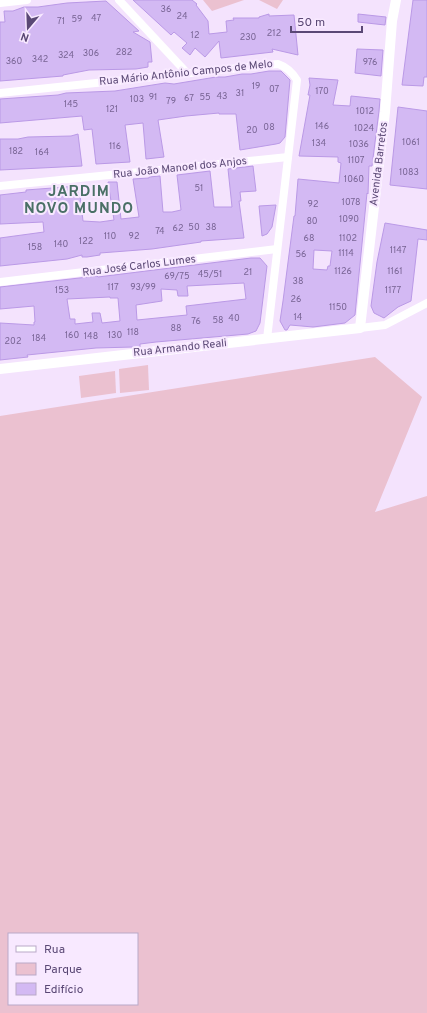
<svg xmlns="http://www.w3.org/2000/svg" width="427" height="1013" font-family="Overpass,sans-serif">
<rect width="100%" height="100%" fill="#f4e3fd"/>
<g fill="#ebc1d0" fill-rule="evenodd">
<path d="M 203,0 L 244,0 L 212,11 Z"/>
<path d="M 259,0 L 283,0 L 277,9 Z"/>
<path d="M 375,357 L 422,397 L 375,512 L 427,496 L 427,1013 L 0,1013 L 0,416 ZM 9,934 L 137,934 L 137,1004 L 9,1004 Z"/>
<path d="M 148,365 L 149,390 L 120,393 L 119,369 Z"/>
<path d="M 115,371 L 116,393 L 81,398 L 79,376 Z"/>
</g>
<g fill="#d3b9f3" stroke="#ba99e6" fill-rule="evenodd">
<path d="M 133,0 L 192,0 L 197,4 L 196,5 L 208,21 L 209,34 L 227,32 L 226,21 L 234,20 L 233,18 L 259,18 L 259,17 L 269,14 L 269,16 L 294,15 L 298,55 L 272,49 L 273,52 L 221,58 L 219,41 L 205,57 L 195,48 L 190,55 L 182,48 L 187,43 L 174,32 L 171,35 Z"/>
<path d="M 413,0 L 427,0 L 427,77 L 424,77 L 423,86 L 402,85 Z"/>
<path d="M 106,1 L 139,31 L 133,32 L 150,42 L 152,62 L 148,62 L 148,67 L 136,69 L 89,70 L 63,75 L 63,76 L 0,81 L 0,22 L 5,22 L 4,11 L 13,11 L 24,7 L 38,7 L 67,3 Z"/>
<path d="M 358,14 L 386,17 L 385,25 L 358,22 Z"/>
<path d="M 357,49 L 383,50 L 381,76 L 355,73 Z"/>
<path d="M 269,71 L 281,71 L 290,80 L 285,137 L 280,143 L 276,144 L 240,150 L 236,114 L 219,114 L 219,113 L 186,116 L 158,120 L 164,157 L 146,159 L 143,123 L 125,125 L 130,162 L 96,164 L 92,129 L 84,130 L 82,116 L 0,123 L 0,99 L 58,95 L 66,93 L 115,91 L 165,83 L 174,84 L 216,77 L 225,77 L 242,74 L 251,74 Z"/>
<path d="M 309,78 L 338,80 L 333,105 L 350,106 L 351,96 L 380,99 L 379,111 L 372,166 L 369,166 L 368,194 L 367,193 L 355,315 L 345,323 L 313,327 L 290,325 L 287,330 L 285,330 L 280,321 L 283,301 L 294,216 L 295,216 L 298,179 L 339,183 L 341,163 L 338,162 L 338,157 L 299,156 L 310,95 L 308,95 L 310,85 ZM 314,250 L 332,251 L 330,266 L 328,266 L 327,270 L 313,269 Z"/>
<path d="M 398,107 L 427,111 L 427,189 L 390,185 Z"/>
<path d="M 78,134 L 82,166 L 0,170 L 0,139 L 18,139 L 28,137 L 71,136 Z"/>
<path d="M 253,166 L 256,191 L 240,192 L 241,201 L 239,201 L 244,238 L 201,241 L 201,242 L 152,249 L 100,253 L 100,255 L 87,257 L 82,257 L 82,255 L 67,259 L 0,266 L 0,238 L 44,232 L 43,222 L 0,224 L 0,195 L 26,192 L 26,190 L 79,186 L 83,221 L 100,222 L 114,220 L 108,182 L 117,182 L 121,219 L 139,217 L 133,179 L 149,178 L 149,177 L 160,176 L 163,212 L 172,212 L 181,210 L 177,175 L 210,171 L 214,207 L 232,207 L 228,169 Z"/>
<path d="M 276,205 L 272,227 L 267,234 L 262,236 L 259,206 Z"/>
<path d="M 385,223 L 427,230 L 427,240 L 418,239 L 411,301 L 398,307 L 384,318 L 374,313 L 371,306 L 377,262 Z"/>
<path d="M 251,258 L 260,258 L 267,266 L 260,323 L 256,331 L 248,334 L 156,342 L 140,344 L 140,347 L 133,347 L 96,348 L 27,355 L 28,357 L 0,360 L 0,323 L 34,325 L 34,322 L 35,322 L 34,306 L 0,309 L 0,287 L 97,276 L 98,277 ZM 244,283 L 246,299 L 186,306 L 187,315 L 137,320 L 136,305 L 162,301 L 161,289 L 177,290 L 178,296 L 188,296 L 187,286 ZM 110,297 L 110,298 L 118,298 L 120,321 L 102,323 L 100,313 L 92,313 L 93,322 L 75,324 L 75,319 L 70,319 L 67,299 Z"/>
</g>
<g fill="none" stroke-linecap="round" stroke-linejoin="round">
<g stroke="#fff" stroke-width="8">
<path d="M 119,0 L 187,73"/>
<path d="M 0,3 L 27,0"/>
<path d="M 0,93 L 278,64 C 287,67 292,72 297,80 L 267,339"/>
<path d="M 0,186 L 288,157"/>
<path d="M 0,282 L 277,249"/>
<path d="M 360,328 L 385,325 L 427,303"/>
</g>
<path stroke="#fff" stroke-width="10" d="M 0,369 L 360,328 L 385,112 L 392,21 L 396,0"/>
</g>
<g text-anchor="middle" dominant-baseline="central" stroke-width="4" stroke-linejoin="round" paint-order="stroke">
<g font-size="9" fill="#786494">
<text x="166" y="9">36</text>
<text x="182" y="16">24</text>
<text x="96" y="18">47</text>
<text x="77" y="19">59</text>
<text x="61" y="21">71</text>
<text x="274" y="33">212</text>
<text x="195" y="35">12</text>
<text x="248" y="37">230</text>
<text x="124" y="52">282</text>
<text x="91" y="53">306</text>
<text x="66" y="55">324</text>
<text x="40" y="59">342</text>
<text x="14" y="61">360</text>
<text x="370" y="62">976</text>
<text x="256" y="86">19</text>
<text x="274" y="89">07</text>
<text x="322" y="91">170</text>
<text x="240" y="93">31</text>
<text x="222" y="96">43</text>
<text x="153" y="97">91</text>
<text x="205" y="97">55</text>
<text x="189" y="98">67</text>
<text x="137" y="99">103</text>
<text x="171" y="101">79</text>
<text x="71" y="104">145</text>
<text x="112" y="109">121</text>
<text x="365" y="111">1012</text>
<text x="322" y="126">146</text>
<text x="269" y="127">08</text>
<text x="364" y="128">1024</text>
<text x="252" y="130">20</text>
<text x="411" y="142">1061</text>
<text x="319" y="143">134</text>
<text x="359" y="144">1036</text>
<text x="115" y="146">116</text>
<text x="16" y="151">182</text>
<text x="42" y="152">164</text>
<text x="356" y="160">1107</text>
<text x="409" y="172">1083</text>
<text x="354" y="179">1060</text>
<text x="199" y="188">51</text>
<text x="351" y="202">1078</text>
<text x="313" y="204">92</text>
<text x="349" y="219">1090</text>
<text x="312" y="221">80</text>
<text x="194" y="227">50</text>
<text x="211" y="227">38</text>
<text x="178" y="228">62</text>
<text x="160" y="231">74</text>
<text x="110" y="236">110</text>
<text x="134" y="236">92</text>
<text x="309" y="238">68</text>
<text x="348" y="238">1102</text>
<text x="86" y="241">122</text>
<text x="61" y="244">140</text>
<text x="35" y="247">158</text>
<text x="398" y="250">1147</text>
<text x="346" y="253">1114</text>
<text x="301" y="254">56</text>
<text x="343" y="271">1126</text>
<text x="395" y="271">1161</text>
<text x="248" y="272">21</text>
<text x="210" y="274">45/51</text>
<text x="177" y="276">69/75</text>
<text x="298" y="281">38</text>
<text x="113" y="287">117</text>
<text x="143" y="287">93/99</text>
<text x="62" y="290">153</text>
<text x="393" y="290">1177</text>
<text x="296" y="299">26</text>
<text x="338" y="307">1150</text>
<text x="298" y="317">14</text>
<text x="234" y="318">40</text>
<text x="218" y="320">58</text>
<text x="196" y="321">76</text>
<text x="176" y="328">88</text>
<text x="133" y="332">118</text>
<text x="72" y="335">160</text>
<text x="115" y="335">130</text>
<text x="91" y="336">148</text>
<text x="39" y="338">184</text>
<text x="13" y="341">202</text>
</g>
<g font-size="11" fill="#5a4875" stroke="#f8e9ff">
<text transform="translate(186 73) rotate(-6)">Rua Mário Antônio Campos de Melo</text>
<text transform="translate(379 164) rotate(-83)">Avenida Barretos</text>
<text transform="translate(180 168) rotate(-6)">Rua João Manoel dos Anjos</text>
<text transform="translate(139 266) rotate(-7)">Rua José Carlos Lumes</text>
<text transform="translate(180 348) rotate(-6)">Rua Armando Reali</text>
</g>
<g font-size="15" font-weight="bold" letter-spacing="1" fill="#4a7066" stroke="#f8e9ff">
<text x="79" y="192">JARDIM<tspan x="79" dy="17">NOVO MUNDO</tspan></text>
</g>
</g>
<rect x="8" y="933" width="130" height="72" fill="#f8e9ff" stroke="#b9a9c8"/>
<rect x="16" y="946" width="20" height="6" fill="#ffffff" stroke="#b9a9c8"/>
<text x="44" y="953" font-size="12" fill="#5a4875">Rua</text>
<rect x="16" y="963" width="20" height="12" fill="#ebc1d0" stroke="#b9a9c8"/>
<text x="44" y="973" font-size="12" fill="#5a4875">Parque</text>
<rect x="16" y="983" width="20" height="12" fill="#d3b9f3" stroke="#b9a9c8"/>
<text x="44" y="993" font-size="12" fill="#5a4875">Edifício</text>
<g transform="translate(28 28) rotate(199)" stroke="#f8e9ff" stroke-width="3" paint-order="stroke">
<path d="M0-3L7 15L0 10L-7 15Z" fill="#5a4875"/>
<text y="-6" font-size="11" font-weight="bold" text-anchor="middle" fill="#5a4875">N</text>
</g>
<path d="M291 26v6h71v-6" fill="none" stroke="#5a4875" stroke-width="2"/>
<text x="297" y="26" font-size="12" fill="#5a4875" stroke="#f8e9ff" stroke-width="3" paint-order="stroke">50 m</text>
</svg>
